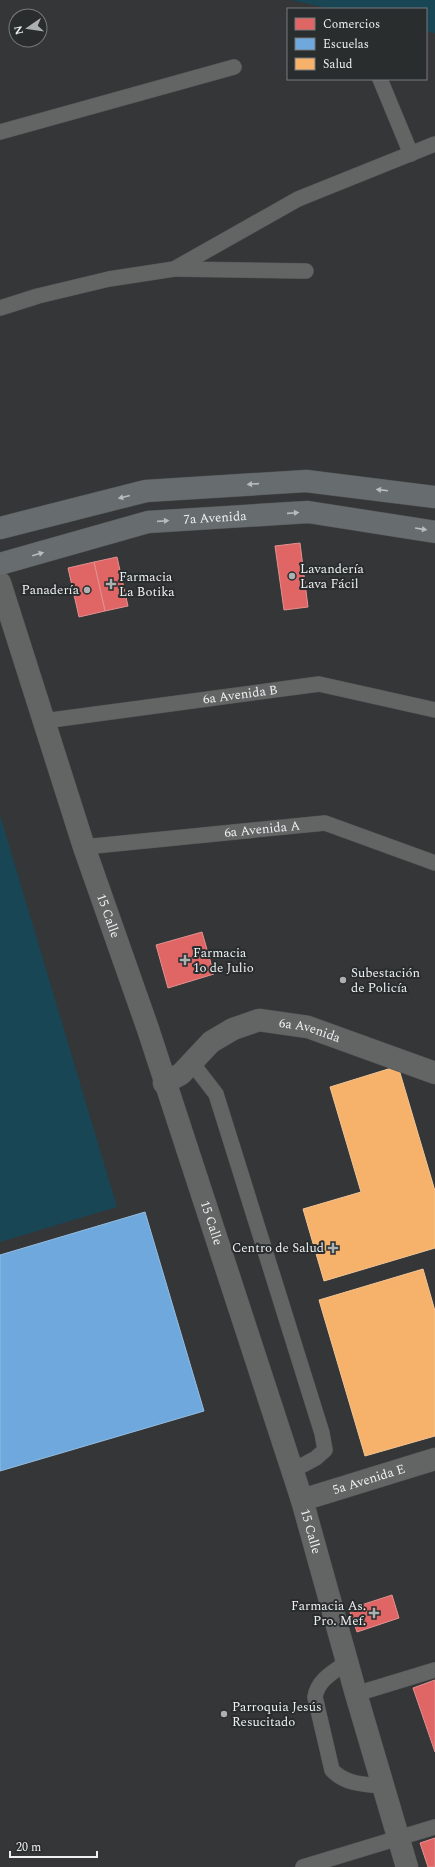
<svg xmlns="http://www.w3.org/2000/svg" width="435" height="1867" font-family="Spectral,serif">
<rect width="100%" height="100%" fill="#343637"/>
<g fill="#194655">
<path d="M 291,0 L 435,0 L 435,33 L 426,31 L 426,9 L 331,9 Z"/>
<path d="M 0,815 L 117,1207 L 0,1242 Z"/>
</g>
<g fill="#e06666" stroke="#e49090">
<path d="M 300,543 L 308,607 L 284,610 L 275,546 Z"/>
<path d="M 117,557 L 128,606 L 105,611 L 94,562 Z"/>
<path d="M 94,562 L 105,611 L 79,617 L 68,568 Z"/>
<path d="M 202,932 L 214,974 L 168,988 L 156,945 Z"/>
<path d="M 392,1595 L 399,1618 L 357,1632 L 349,1609 Z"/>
<path d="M 435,1680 L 435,1752 L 413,1688 Z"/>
<path d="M 435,1838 L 435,1867 L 428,1867 L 420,1843 Z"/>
</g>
<path fill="#6fa8dc" stroke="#95bee3" d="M 145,1212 L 204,1411 L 0,1471 L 0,1255 Z"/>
<g fill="#f6b26b" stroke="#f4c594">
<path d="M 398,1066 L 435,1191 L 435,1248 L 324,1281 L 303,1209 L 361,1192 L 330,1087 Z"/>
<path d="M 423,1269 L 435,1311 L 435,1436 L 365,1456 L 319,1300 Z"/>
</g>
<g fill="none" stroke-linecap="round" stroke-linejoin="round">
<g stroke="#535555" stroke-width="16">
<g id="lane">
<path d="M 380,79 L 411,154"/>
<path d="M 0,132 L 234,67"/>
<path d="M 175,269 L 306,271"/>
<path d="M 0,308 L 38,296 L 109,279 L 174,269 L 298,199 L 435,144"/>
<path id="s1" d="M 44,721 L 319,684 L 435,710"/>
<path id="s2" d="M 84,847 L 325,823 L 435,863"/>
<path d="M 192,1063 L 216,1094 L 322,1433 L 325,1450 L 316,1458 L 292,1471"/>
<path d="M 347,1662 C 334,1672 318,1679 315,1697 L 332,1770 C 346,1785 365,1784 383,1786"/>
<path d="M 356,1694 L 435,1670"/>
<path d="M 303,1867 L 435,1827"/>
</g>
</g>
<g stroke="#535555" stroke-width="23">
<g id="street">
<path id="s3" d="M 0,583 L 84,847 L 148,1029 L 302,1500 L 356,1694 L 407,1867"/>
<path id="s4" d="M 164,1083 L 181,1074 L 211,1042 L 233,1029 L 259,1020 L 308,1027 L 435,1073"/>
<path id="s5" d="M 302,1500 L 435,1459"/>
</g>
</g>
<g stroke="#535555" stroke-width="23">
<g id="secondary">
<path d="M 0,528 L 146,491 L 306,481 L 435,497"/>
<path id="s6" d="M 0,564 L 148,522 L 308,512 L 435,532"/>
</g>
</g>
<use href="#lane" stroke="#636565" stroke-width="15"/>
<use href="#street" stroke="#636565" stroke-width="22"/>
<use href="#secondary" stroke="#676c6f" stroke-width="22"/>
</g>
<defs><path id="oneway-solid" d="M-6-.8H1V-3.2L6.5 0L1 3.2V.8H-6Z"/></defs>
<g fill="#b8bcbe">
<use href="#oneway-solid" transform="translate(253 484) rotate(176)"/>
<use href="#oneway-solid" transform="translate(382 490) rotate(-173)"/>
<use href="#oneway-solid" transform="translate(124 497) rotate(166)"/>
<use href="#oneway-solid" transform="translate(293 513) rotate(-4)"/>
<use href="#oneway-solid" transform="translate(163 521) rotate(-4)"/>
<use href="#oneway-solid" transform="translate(421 529) rotate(9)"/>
<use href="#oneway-solid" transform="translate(38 554) rotate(-16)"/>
</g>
<g fill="#adb0b1" stroke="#292d2e" stroke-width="1.5">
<circle cx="292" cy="576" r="4"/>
<path d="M109 578h4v4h4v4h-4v4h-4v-4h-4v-4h4z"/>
<circle cx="87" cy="590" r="4"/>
<path d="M183 954h4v4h4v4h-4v4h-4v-4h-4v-4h4z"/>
<circle cx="343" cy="980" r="4"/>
<path d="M331 1242h4v4h4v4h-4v4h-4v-4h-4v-4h4z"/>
<path d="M372 1607h4v4h4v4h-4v4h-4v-4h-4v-4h4z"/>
<circle cx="224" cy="1714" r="4"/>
</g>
<g text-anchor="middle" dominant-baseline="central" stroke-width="4" stroke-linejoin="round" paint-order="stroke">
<g font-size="13" fill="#eef1f2" stroke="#292d2e">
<text stroke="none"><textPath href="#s6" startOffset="221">7a Avenida</textPath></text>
<text stroke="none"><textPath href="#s1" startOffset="198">6a Avenida B</textPath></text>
<text stroke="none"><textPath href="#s2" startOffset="179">6a Avenida A</textPath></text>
<text stroke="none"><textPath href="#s3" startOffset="350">15 Calle</textPath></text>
<text stroke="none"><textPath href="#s4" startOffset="168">6a Avenida</textPath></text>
<text stroke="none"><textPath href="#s3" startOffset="674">15 Calle</textPath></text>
<text stroke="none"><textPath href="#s5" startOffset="70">5a Avenida E</textPath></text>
<text stroke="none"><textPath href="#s3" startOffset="998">15 Calle</textPath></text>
</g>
<g font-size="13" fill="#eef1f2" stroke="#292d2e" text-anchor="start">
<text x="300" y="569">Lavandería<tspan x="300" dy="15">Lava Fácil</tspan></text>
<text x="119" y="577">Farmacia<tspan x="119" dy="15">La Botika</tspan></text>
<text x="79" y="590" text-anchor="end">Panadería</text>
<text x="193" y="953">Farmacia<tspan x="193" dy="15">1o de Julio</tspan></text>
<text x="351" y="973">Subestación<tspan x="351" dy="15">de Policía</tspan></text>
<text x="324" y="1248" text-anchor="end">Centro de Salud</text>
<text x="366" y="1606" text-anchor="end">Farmacia As.<tspan x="366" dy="15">Pro. Mef.</tspan></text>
<text x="232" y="1707">Parroquia Jesús<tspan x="232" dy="15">Resucitado</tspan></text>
</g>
</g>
<rect x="287" y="8" width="140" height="72" fill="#292d2e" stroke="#787b7c"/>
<rect x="295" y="18" width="20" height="12" fill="#e06666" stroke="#787b7c"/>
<text x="323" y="28" font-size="12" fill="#eef1f2">Comercios</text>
<rect x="295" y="38" width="20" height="12" fill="#6fa8dc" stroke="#787b7c"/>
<text x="323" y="48" font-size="12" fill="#eef1f2">Escuelas</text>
<rect x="295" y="58" width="20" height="12" fill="#f6b26b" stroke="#787b7c"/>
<text x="323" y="68" font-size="12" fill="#eef1f2">Salud</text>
<g transform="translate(28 28) rotate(257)"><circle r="19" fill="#292d2e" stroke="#787b7c"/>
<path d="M0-3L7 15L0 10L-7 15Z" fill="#adb0b1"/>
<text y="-6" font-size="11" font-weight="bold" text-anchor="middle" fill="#eef1f2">N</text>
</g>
<path d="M10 1851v6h87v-6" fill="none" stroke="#eef1f2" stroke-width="2"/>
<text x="16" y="1851" font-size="12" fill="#eef1f2" stroke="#292d2e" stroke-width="3" paint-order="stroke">20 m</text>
</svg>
